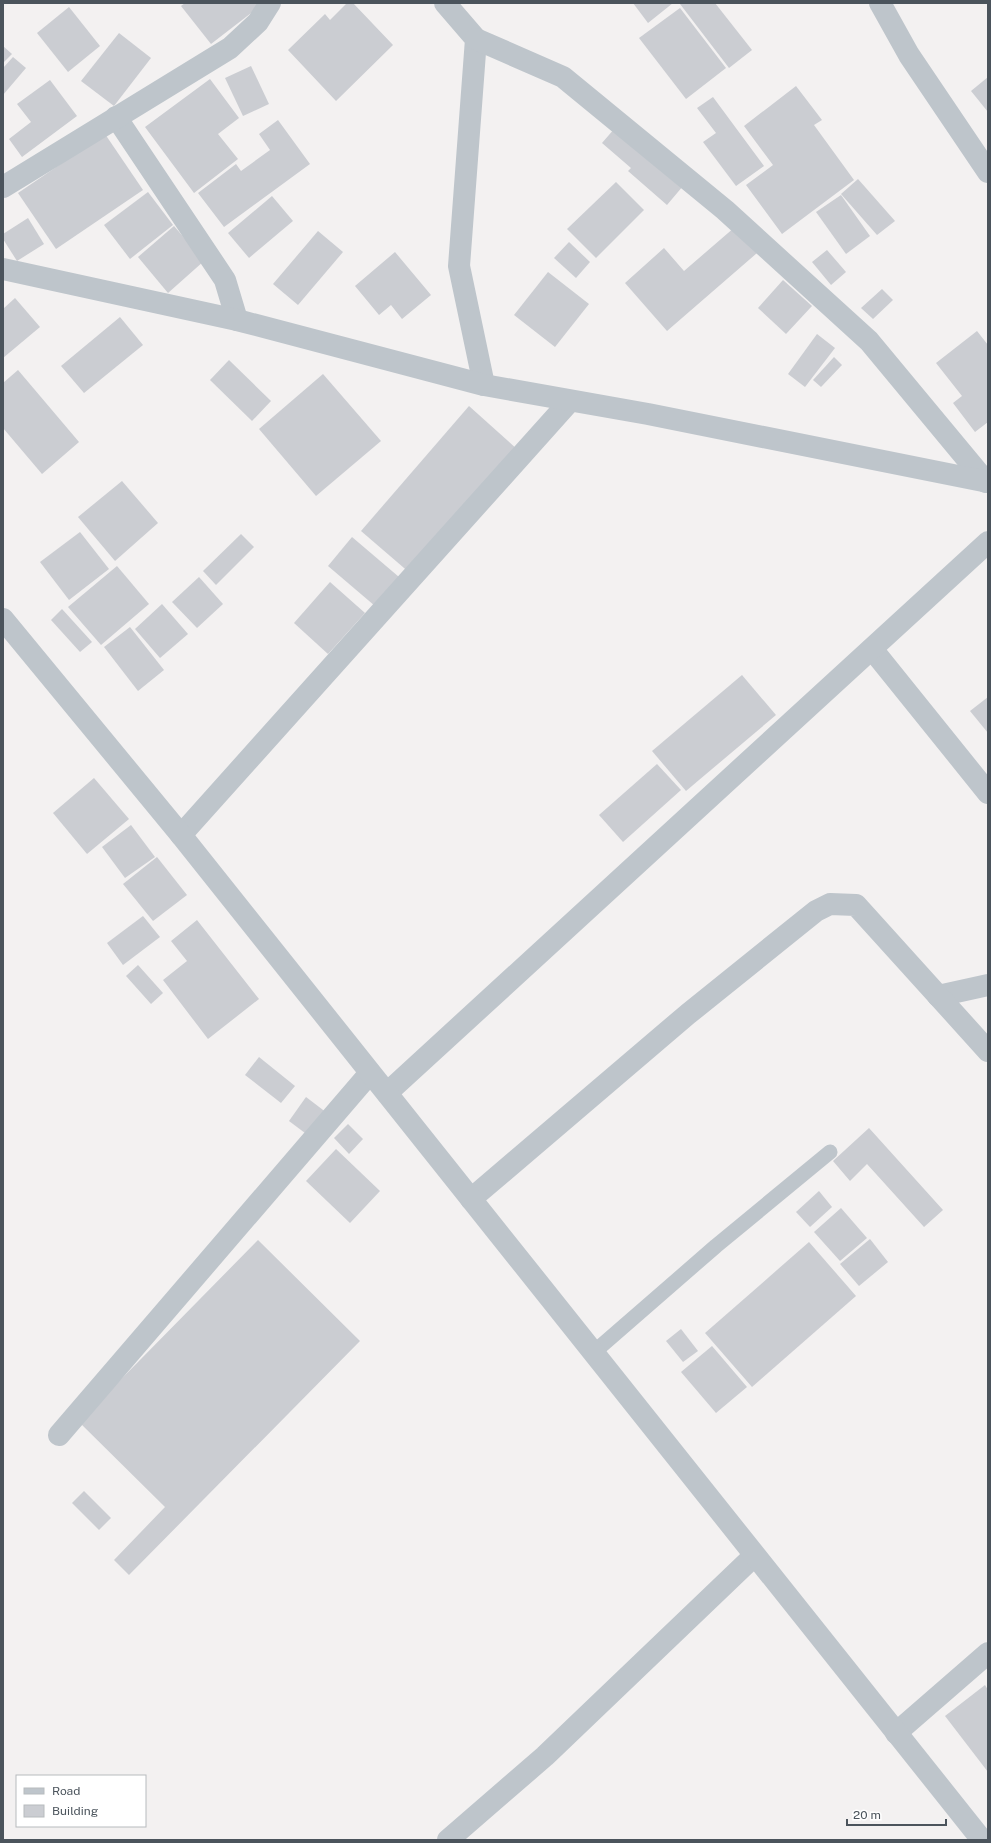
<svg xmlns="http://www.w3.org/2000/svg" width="991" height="1843" font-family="'Public Sans',sans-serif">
<rect width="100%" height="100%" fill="#f3f1f1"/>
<g fill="#cbcdd2">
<path d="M 185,3 L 264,3 L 211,44 L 181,6 Z"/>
<path d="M 347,3 L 353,3 L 393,45 L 336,101 L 288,50 L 325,14 L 330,20 Z"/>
<path d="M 633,3 L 673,3 L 648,23 Z"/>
<path d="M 681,3 L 715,3 L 752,50 L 729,68 L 680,4 Z"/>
<path d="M 69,7 L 100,46 L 68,72 L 37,33 Z"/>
<path d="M 680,8 L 726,68 L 686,99 L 639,38 Z"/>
<path d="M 119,33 L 151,58 L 114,106 L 81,81 Z"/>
<path d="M 3,46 L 12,54 L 3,63 Z"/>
<path d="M 13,57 L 26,68 L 3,95 L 3,68 Z"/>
<path d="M 251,66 L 269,104 L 243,116 L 225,78 Z"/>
<path d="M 988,77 L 988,112 L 971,91 Z"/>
<path d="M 210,79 L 239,118 L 218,134 L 238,159 L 194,193 L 145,127 Z"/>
<path d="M 50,80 L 77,116 L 22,157 L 9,139 L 31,122 L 17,104 Z"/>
<path d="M 796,86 L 822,120 L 814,125 L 854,180 L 782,234 L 746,185 L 773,165 L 744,126 Z"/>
<path d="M 713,97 L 764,166 L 736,186 L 703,142 L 716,133 L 697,108 Z"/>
<path d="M 278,120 L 310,164 L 224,227 L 198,193 L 236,164 L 241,171 L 270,150 L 259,134 Z"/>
<path d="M 615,128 L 683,186 L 667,205 L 628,171 L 631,168 L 602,143 Z"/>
<path d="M 105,134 L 143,190 L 56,249 L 18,193 Z"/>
<path d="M 858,179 L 895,221 L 877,235 L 841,194 Z"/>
<path d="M 616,182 L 644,210 L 596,258 L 567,229 Z"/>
<path d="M 148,192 L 173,225 L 130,259 L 104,225 Z"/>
<path d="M 841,195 L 870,236 L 846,254 L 816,212 Z"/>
<path d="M 272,196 L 293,221 L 249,258 L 228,233 Z"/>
<path d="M 28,218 L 44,244 L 17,261 L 3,239 L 3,234 Z"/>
<path d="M 174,226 L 204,261 L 168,293 L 138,257 Z"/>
<path d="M 735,227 L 757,253 L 667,331 L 625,283 L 664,248 L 684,271 Z"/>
<path d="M 318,231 L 343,252 L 298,305 L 273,284 Z"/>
<path d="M 569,242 L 590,262 L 576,278 L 554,258 Z"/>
<path d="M 827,250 L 846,272 L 831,285 L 812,262 Z"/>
<path d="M 395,252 L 431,295 L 402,319 L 391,305 L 379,315 L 355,286 Z"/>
<path d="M 548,272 L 589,304 L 555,347 L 514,315 Z"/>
<path d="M 783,280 L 812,306 L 786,334 L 758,308 Z"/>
<path d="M 882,289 L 893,300 L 873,319 L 861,308 Z"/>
<path d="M 15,298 L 40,327 L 3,358 L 3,309 Z"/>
<path d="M 120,317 L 143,345 L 84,393 L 61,366 Z"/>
<path d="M 977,331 L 988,345 L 988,422 L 975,432 L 953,403 L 962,396 L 936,363 Z"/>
<path d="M 817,334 L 835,348 L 805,387 L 788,374 Z"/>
<path d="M 834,357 L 842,365 L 821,387 L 813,380 Z"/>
<path d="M 229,360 L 271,401 L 252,421 L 210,380 Z"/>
<path d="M 18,370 L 79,442 L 42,474 L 3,428 L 3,383 Z"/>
<path d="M 323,374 L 381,441 L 316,496 L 259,429 Z"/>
<path d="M 469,406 L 518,450 L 411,574 L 361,531 Z"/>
<path d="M 122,481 L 158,523 L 115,561 L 78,517 Z"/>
<path d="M 80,532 L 109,569 L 69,600 L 40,562 Z"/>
<path d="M 241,534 L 254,547 L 216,585 L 203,571 Z"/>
<path d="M 352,537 L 399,577 L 375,606 L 328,566 Z"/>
<path d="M 117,566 L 149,604 L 101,645 L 68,607 Z"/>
<path d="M 199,577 L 223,604 L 197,628 L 172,602 Z"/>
<path d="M 330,582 L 365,613 L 328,654 L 294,623 Z"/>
<path d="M 162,604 L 188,634 L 160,658 L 135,629 Z"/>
<path d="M 62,609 L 92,642 L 80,652 L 51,620 Z"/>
<path d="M 130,627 L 164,670 L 138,691 L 104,647 Z"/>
<path d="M 742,675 L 776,715 L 686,791 L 652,751 Z"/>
<path d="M 988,697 L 988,733 L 970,711 Z"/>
<path d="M 657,764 L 681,790 L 623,842 L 599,815 Z"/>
<path d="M 94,778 L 129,819 L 87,854 L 53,813 Z"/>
<path d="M 131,825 L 155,857 L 125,878 L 102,847 Z"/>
<path d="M 157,857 L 187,895 L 153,921 L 123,884 Z"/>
<path d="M 143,916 L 160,937 L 123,965 L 107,943 Z"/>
<path d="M 197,920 L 259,999 L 208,1039 L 163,980 L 187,961 L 171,941 Z"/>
<path d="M 138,965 L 163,993 L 151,1004 L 126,976 Z"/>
<path d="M 259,1057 L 295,1086 L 281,1103 L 245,1075 Z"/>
<path d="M 306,1097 L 327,1113 L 309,1136 L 289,1121 Z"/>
<path d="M 348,1124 L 363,1139 L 349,1154 L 334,1138 Z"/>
<path d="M 869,1128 L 943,1210 L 924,1227 L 867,1164 L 850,1181 L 833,1161 Z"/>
<path d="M 336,1149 L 380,1191 L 350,1223 L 306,1181 Z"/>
<path d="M 819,1191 L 832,1207 L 810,1227 L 796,1212 Z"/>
<path d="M 841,1208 L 867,1238 L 840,1261 L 814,1232 Z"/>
<path d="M 870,1239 L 888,1262 L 859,1286 L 840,1264 Z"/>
<path d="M 258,1240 L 360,1341 L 129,1575 L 114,1560 L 165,1507 L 79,1422 Z"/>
<path d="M 809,1242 L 856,1296 L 752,1387 L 705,1333 Z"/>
<path d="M 681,1329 L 698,1351 L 683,1362 L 666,1341 Z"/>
<path d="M 712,1346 L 747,1387 L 716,1413 L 681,1372 Z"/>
<path d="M 84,1491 L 111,1518 L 99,1530 L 72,1503 Z"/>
<path d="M 985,1685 L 988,1690 L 988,1772 L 945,1716 Z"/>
</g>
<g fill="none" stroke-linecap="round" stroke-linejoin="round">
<path stroke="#bec5cb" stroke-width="15" d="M 593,1353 L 716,1246 L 830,1152"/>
<g stroke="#bec5cb" stroke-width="22">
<path d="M 445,3 L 476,39 L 459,266 L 484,385"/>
<path d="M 880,3 L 909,55 L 988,172"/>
<path d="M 476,39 L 563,77 L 725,210 L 869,341 L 986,482"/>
<path d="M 116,117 L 225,280 L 237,320"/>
<path d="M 3,187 L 230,48 L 258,22 L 270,3"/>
<path d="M 872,649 L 988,793"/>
<path d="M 181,835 L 570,401"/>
<path d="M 938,996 L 988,985"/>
<path d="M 387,1093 L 988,542"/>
<path d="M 471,1199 L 688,1014 L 816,911 L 830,904 L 856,905 L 988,1051"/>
<path d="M 59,1435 L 370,1073"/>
<path d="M 896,1733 L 988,1653"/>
<path d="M 448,1840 L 545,1756 L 754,1556"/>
</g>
<g stroke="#bec5cb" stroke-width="22">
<path d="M 3,269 L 237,320 L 484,385 L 648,414 L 988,482"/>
<path d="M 3,619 L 181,835 L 982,1840"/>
</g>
</g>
<rect width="991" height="1843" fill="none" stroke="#4b545c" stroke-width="8"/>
<rect x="16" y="1775" width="130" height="52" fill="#ffffff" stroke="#b7bbbe"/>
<rect x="24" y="1788" width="20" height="6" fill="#bec5cb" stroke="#b7bbbe"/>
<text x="52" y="1795" font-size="12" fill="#4b545c">Road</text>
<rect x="24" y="1805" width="20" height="12" fill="#cbcdd2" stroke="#b7bbbe"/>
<text x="52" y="1815" font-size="12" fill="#4b545c">Building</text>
<path d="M847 1819v6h99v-6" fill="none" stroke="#4b545c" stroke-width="2"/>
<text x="853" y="1819" font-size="12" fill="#4b545c" stroke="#ffffff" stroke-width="3" paint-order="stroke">20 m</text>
</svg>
